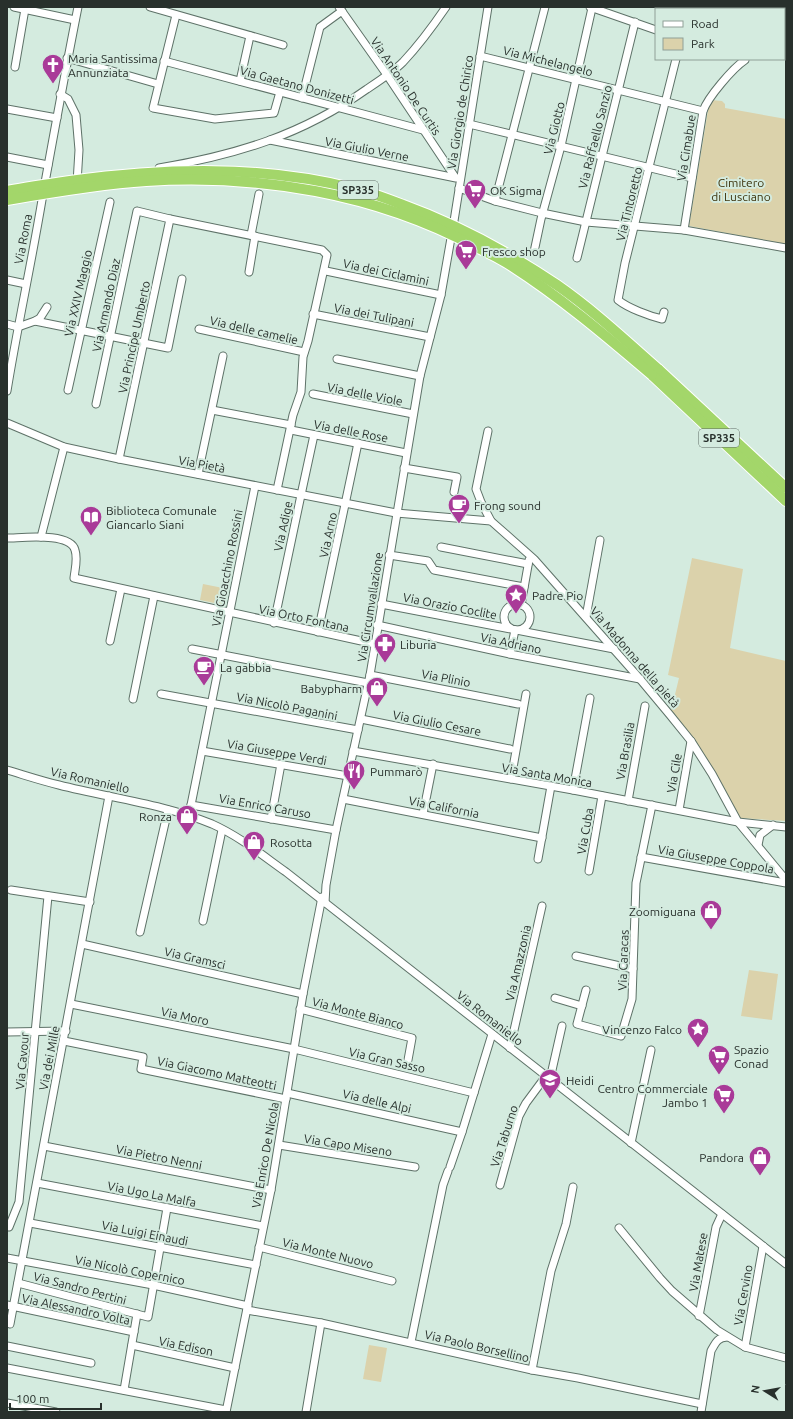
<svg xmlns="http://www.w3.org/2000/svg" width="793" height="1419" font-family="Ubuntu,sans-serif">
<rect width="100%" height="100%" fill="#d4ebdf"/>
<g fill="#dbd2ab">
<path d="M 711,100 L 722,101 L 725,104 L 725,108 L 786,119 L 786,244 L 689,226 L 709,104 Z"/>
<path d="M 692,558 L 743,569 L 730,648 L 786,661 L 786,821 L 740,818 L 702,752 L 671,711 L 679,678 L 668,675 Z"/>
<path d="M 203,584 L 228,589 L 224,605 L 200,600 Z"/>
<path d="M 749,970 L 778,974 L 772,1020 L 741,1016 Z"/>
<path d="M 369,1345 L 387,1348 L 381,1382 L 363,1379 Z"/>
</g>
<g fill="none" stroke-linecap="round" stroke-linejoin="round">
<g stroke="#5e7268" stroke-width="9">
<g id="minor">
<path d="M 14,7 L 75,20"/>
<path d="M 150,7 L 283,45"/>
<path d="M 339,7 L 387,75 L 455,177"/>
<path d="M 590,7 L 656,30"/>
<path d="M 722,7 L 730,9"/>
<path d="M 660,9 L 661,7"/>
<path d="M 715,9 L 715,7"/>
<path d="M 784,14 L 786,11"/>
<path d="M 176,15 L 153,108 L 215,119 L 274,113 L 280,92"/>
<path d="M 480,56 L 703,111"/>
<path d="M 67,58 L 158,84"/>
<path d="M 164,61 L 423,130"/>
<path d="M 15,67 L 25,9"/>
<path d="M 240,81 L 250,36"/>
<path d="M 60,94 L 68,99 L 76,115 L 79,150 L 77,183"/>
<path d="M 302,98 L 320,27 L 342,11"/>
<path d="M 7,109 L 57,118"/>
<path d="M 469,124 L 692,178"/>
<path d="M 270,140 L 456,178"/>
<path d="M 7,157 L 48,165"/>
<path d="M 159,168 C 236,155 302,135 367,89 C 379,81 393,72 403,62 C 419,45 433,26 446,7"/>
<path d="M 459,188 L 495,201 L 542,213 L 586,222 L 684,230 L 786,248"/>
<path d="M 495,201 L 545,7"/>
<path d="M 684,230 L 703,111 C 708,97 733,68 745,60"/>
<path d="M 251,235 L 259,194"/>
<path d="M 534,252 L 541,219 L 561,146 L 592,8"/>
<path d="M 577,258 L 635,22"/>
<path d="M 326,271 L 441,295"/>
<path d="M 249,272 L 255,236"/>
<path d="M 7,280 L 26,284"/>
<path d="M 664,312 L 662,319 C 649,316 628,308 618,300 L 625,263 L 676,59"/>
<path d="M 313,314 L 430,337"/>
<path d="M 35,321 L 40,318 L 47,307"/>
<path d="M 7,324 L 18,327"/>
<path d="M 18,327 L 35,321 L 168,348 L 182,279"/>
<path d="M 199,329 L 304,352"/>
<path d="M 337,359 L 420,376"/>
<path d="M 68,390 L 110,202"/>
<path d="M 7,391 C 18,323 33,256 44,188 C 55,128 66,67 78,7"/>
<path d="M 313,394 L 413,414"/>
<path d="M 96,404 L 137,211 L 170,219 L 322,250 L 327,255 L 308,341 L 303,357 L 301,392 L 293,415 L 277,490"/>
<path d="M 212,410 L 291,425"/>
<path d="M 7,423 L 64,447 L 119,459 L 396,513 L 491,521 L 534,559 L 640,679 L 670,715 L 691,741 L 712,774 L 738,822 L 786,880"/>
<path d="M 291,430 L 406,453"/>
<path d="M 488,431 L 476,489 L 481,502 L 491,521"/>
<path d="M 119,459 L 170,219"/>
<path d="M 404,468 L 457,477 L 454,492"/>
<path d="M 198,474 L 223,356"/>
<path d="M 41,537 L 64,447"/>
<path d="M 7,538 C 22,538 70,532 75,550 C 78,559 75,569 74,578 L 375,644"/>
<path d="M 441,547 L 528,564"/>
<path d="M 389,555 L 428,561 L 434,570 L 524,587"/>
<path d="M 381,604 L 614,649"/>
<circle cx="517" cy="617" r="13"/>
<path d="M 521,605 L 529,560"/>
<path d="M 586,617 L 600,540"/>
<path d="M 274,623 L 301,495 L 314,435"/>
<path d="M 377,625 L 510,654 L 640,679"/>
<path d="M 318,632 L 358,443"/>
<path d="M 110,641 L 121,589"/>
<path d="M 192,649 L 368,683"/>
<path d="M 510,654 L 515,630"/>
<path d="M 370,675 L 518,704"/>
<path d="M 161,694 L 358,730"/>
<path d="M 133,699 L 154,596"/>
<path d="M 361,719 L 510,749"/>
<path d="M 202,751 L 348,776"/>
<path d="M 353,751 L 573,790 L 738,822 L 786,827"/>
<path d="M 7,770 C 24,775 42,781 59,785 C 110,798 163,804 212,824 C 239,836 262,855 286,872 L 786,1264"/>
<path d="M 511,779 L 526,694"/>
<path d="M 573,790 L 590,698"/>
<path d="M 343,799 L 542,838"/>
<path d="M 628,801 L 645,706"/>
<path d="M 191,805 L 336,830"/>
<path d="M 679,810 L 691,741"/>
<path d="M 423,814 L 433,764"/>
<path d="M 189,815 L 255,486"/>
<path d="M 271,819 L 281,764"/>
<path d="M 758,845 L 760,835 L 773,825"/>
<path d="M 641,857 L 786,883"/>
<path d="M 538,859 L 551,786"/>
<path d="M 589,871 L 602,796"/>
<path d="M 11,890 L 90,902"/>
<path d="M 325,903 L 326,885 L 336,830 L 370,675 L 420,376 L 441,295 L 454,221 L 488,7"/>
<path d="M 203,921 L 222,830"/>
<path d="M 140,932 L 168,810"/>
<path d="M 82,944 L 303,994"/>
<path d="M 576,956 L 633,969"/>
<path d="M 586,990 L 577,1024 L 621,1036 L 632,999 L 636,883 L 652,805"/>
<path d="M 555,998 L 582,1006"/>
<path d="M 71,1004 L 294,1049 L 474,1093"/>
<path d="M 300,1009 L 412,1038 L 408,1060"/>
<path d="M 7,1032 L 66,1031"/>
<path d="M 64,1041 L 143,1057 L 141,1069 L 286,1099"/>
<path d="M 510,1048 L 542,906"/>
<path d="M 550,1079 L 562,1026"/>
<path d="M 287,1093 L 462,1132"/>
<path d="M 631,1143 L 651,1050"/>
<path d="M 279,1145 L 415,1167"/>
<path d="M 44,1146 L 271,1190"/>
<path d="M 450,1167 L 462,1132 L 492,1034"/>
<path d="M 37,1183 L 263,1226"/>
<path d="M 500,1185 L 519,1116 L 526,1103 L 546,1076"/>
<path d="M 30,1223 L 256,1265"/>
<path d="M 9,1227 L 19,1202 L 48,896"/>
<path d="M 619,1228 L 660,1278 L 672,1291 L 717,1330 L 745,1347 L 786,1358"/>
<path d="M 259,1247 L 392,1281"/>
<path d="M 7,1258 L 153,1285 L 248,1306"/>
<path d="M 18,1283 L 148,1317 L 167,1208"/>
<path d="M 7,1305 L 134,1332"/>
<path d="M 247,1310 L 321,1323 L 532,1370 L 578,1378 L 702,1404"/>
<path d="M 699,1316 L 716,1227 L 722,1214"/>
<path d="M 10,1324 L 109,796"/>
<path d="M 411,1342 L 443,1185 L 448,1171"/>
<path d="M 132,1345 L 235,1368"/>
<path d="M 7,1346 L 91,1363"/>
<path d="M 745,1347 L 763,1246"/>
<path d="M 7,1368 L 226,1410"/>
<path d="M 532,1370 L 551,1271 L 566,1224 L 573,1187"/>
<path d="M 124,1390 L 137,1314"/>
<path d="M 7,1403 L 56,1412"/>
<path d="M 226,1412 L 271,1190 L 303,994 L 322,897"/>
<path d="M 306,1412 L 321,1323"/>
<path d="M 701,1412 L 711,1351 C 716,1342 717,1338 727,1337"/>
</g>
</g>
<g stroke="#fff" stroke-width="12">
<g id="highway">
<path d="M 658,369 L 786,488"/>
<path d="M 652,375 L 786,501"/>
</g>
</g>
<use href="#minor" stroke="#fff" stroke-width="7"/>
<use href="#highway" stroke="#a3d66a" stroke-width="10"/>
<g stroke="#fff" stroke-width="12" stroke-linecap="butt">
<g id="highway-bridge">
<path d="M 7,191 C 28,187 49,184 70,181 C 166,168 261,165 356,189 C 372,193 388,199 403,205 C 458,225 508,252 557,285 C 593,310 625,340 658,369"/>
<path d="M 7,200 C 53,192 100,184 146,181 C 260,174 375,193 476,247 C 487,252 497,257 507,263 C 559,296 605,335 652,375"/>
</g>
</g>
<use href="#highway-bridge" stroke="#a3d66a" stroke-width="10"/>
</g>
<defs>
<g id="church-pin" transform="scale(1.15)"><path d="M0 17L-7.5 6A9.5 9.5 0 1 1 7.5 6Z" fill="#a93a98" stroke="#d4ebdf"/><path d="M-1.2-6h2.4v3.5h3.3v2.4h-3.3V6h-2.4V-.1h-3.3v-2.4h3.3Z" fill="#fff"/></g>
<g id="supermarket-pin" transform="scale(1.15)"><path d="M0 17L-7.5 6A9.5 9.5 0 1 1 7.5 6Z" fill="#a93a98" stroke="#d4ebdf"/><path d="M-6-5.5h2.5l.6 2H6L4.5 2H-2.5L-4.4-4H-6ZM-1.5 3.2a1.3 1.3 0 1 0 .1 0ZM3 3.2a1.3 1.3 0 1 0 .1 0Z" fill="#fff"/></g>
<g id="cafe-pin" transform="scale(1.15)"><path d="M0 17L-7.5 6A9.5 9.5 0 1 1 7.5 6Z" fill="#a93a98" stroke="#d4ebdf"/><path d="M-5.5-4.5H6V0H3Q3 3.5 0 3.5H-2.5Q-5.5 3.5-5.5 0ZM3-3.2v2h1.7v-2ZM-6 4.5H4V6H-6Z" fill="#fff"/></g>
<g id="library-pin" transform="scale(1.15)"><path d="M0 17L-7.5 6A9.5 9.5 0 1 1 7.5 6Z" fill="#a93a98" stroke="#d4ebdf"/><path d="M-6-4Q-3-5.5-.7-3.5V5Q-3 3-6 4ZM6-4Q3-5.5 .7-3.5V5Q3 3 6 4Z" fill="#fff"/></g>
<g id="sight-pin" transform="scale(1.15)"><path d="M0 17L-7.5 6A9.5 9.5 0 1 1 7.5 6Z" fill="#a93a98" stroke="#d4ebdf"/><path d="M0-6L1.8-2.2L6-1.7L2.9 1.2L3.7 5.4L0 3.3L-3.7 5.4L-2.9 1.2L-6-1.7L-1.8-2.2Z" fill="#fff"/></g>
<g id="pharmacy-pin" transform="scale(1.15)"><path d="M0 17L-7.5 6A9.5 9.5 0 1 1 7.5 6Z" fill="#a93a98" stroke="#d4ebdf"/><path d="M-2-6h4v4h4v4h-4v4h-4v-4h-4v-4h4Z" fill="#fff"/></g>
<g id="shop-pin" transform="scale(1.15)"><path d="M0 17L-7.5 6A9.5 9.5 0 1 1 7.5 6Z" fill="#a93a98" stroke="#d4ebdf"/><path d="M-5-2.5h2.3a2.7 3.5 0 0 1 5.4 0H5L5.5 6h-11ZM-1.5-2.5h3a1.5 2.3 0 0 0-3 0Z" fill="#fff"/></g>
<g id="restaurant-pin" transform="scale(1.15)"><path d="M0 17L-7.5 6A9.5 9.5 0 1 1 7.5 6Z" fill="#a93a98" stroke="#d4ebdf"/><path d="M-5-6h1v4h1v-4h1v4h1v-4h1v5L-1.5 .5V6h-2V.5L-5-1ZM5-6V6H3V1.5H1.5Q1.5-4 5-6Z" fill="#fff"/></g>
<g id="school-pin" transform="scale(1.15)"><path d="M0 17L-7.5 6A9.5 9.5 0 1 1 7.5 6Z" fill="#a93a98" stroke="#d4ebdf"/><path d="M0-5L7-2L0 1L-7-2ZM-4 1L0 2.5L4 1V4Q0 6-4 4Z" fill="#fff"/></g>
</defs>
<g fill-rule="evenodd">
<use href="#church-pin" x="53" y="65"/>
<use href="#supermarket-pin" x="475" y="190"/>
<use href="#supermarket-pin" x="466" y="251"/>
<use href="#cafe-pin" x="459" y="505"/>
<use href="#library-pin" x="91" y="517"/>
<use href="#sight-pin" x="516" y="595"/>
<use href="#pharmacy-pin" x="385" y="644"/>
<use href="#cafe-pin" x="204" y="667"/>
<use href="#shop-pin" x="377" y="688"/>
<use href="#restaurant-pin" x="354" y="771"/>
<use href="#shop-pin" x="187" y="816"/>
<use href="#shop-pin" x="254" y="842"/>
<use href="#shop-pin" x="711" y="911"/>
<use href="#sight-pin" x="698" y="1029"/>
<use href="#supermarket-pin" x="719" y="1056"/>
<use href="#school-pin" x="550" y="1080"/>
<use href="#supermarket-pin" x="724" y="1095"/>
<use href="#shop-pin" x="760" y="1157"/>
</g>
<g text-anchor="middle" dominant-baseline="central" stroke-width="4" stroke-linejoin="round" paint-order="stroke">
<g fill="#d4ebdf" stroke="#5c6862" stroke-width="1">
<rect x="338" y="181" width="40" height="18" rx="3"/>
<rect x="699" y="429" width="40" height="18" rx="3"/>
</g>
<g font-size="11" font-weight="bold" fill="#28302c">
<text x="358" y="190">SP335</text>
<text x="719" y="438">SP335</text>
</g>
<g font-size="12" fill="#28302c" stroke="#d4ebdf" text-anchor="start">
<text x="68" y="58">Maria Santissima<tspan x="68" dy="14">Annunziata</tspan></text>
<text x="490" y="190">OK Sigma</text>
<text x="482" y="251">Fresco shop</text>
<text x="474" y="505">Frong sound</text>
<text x="106" y="510">Biblioteca Comunale<tspan x="106" dy="14">Giancarlo Siani</tspan></text>
<text x="532" y="595">Padre Pio</text>
<text x="400" y="644">Liburia</text>
<text x="220" y="667">La gabbia</text>
<text x="362" y="688" text-anchor="end">Babypharm</text>
<text x="370" y="771">Pummarò</text>
<text x="172" y="816" text-anchor="end">Ronza</text>
<text x="270" y="842">Rosotta</text>
<text x="696" y="911" text-anchor="end">Zoomiguana</text>
<text x="682" y="1029" text-anchor="end">Vincenzo Falco</text>
<text x="734" y="1049">Spazio<tspan x="734" dy="14">Conad</tspan></text>
<text x="566" y="1080">Heidi</text>
<text x="708" y="1088" text-anchor="end">Centro Commerciale<tspan x="708" dy="14">Jambo 1</tspan></text>
<text x="744" y="1157" text-anchor="end">Pandora</text>
</g>
<g font-size="12" fill="#28302c" stroke="#d4ebdf">
<text transform="translate(548 61) rotate(14)">Via Michelangelo</text>
<text transform="translate(297 85) rotate(15)">Via Gaetano Donizetti</text>
<text transform="translate(406 86) rotate(56)">Via Antonio De Curtis</text>
<text transform="translate(460 112) rotate(-81)">Via Giorgio de Chirico</text>
<text transform="translate(554 128) rotate(-76)">Via Giotto</text>
<text transform="translate(595 137) rotate(-76)">Via Raffaello Sanzio</text>
<text transform="translate(686 148) rotate(-81)">Via Cimabue</text>
<text transform="translate(367 149) rotate(11)">Via Giulio Verne</text>
<text transform="translate(629 204) rotate(-76)">Via Tintoretto</text>
<text transform="translate(23 239) rotate(-79)">Via Roma</text>
<text transform="translate(386 272) rotate(12)">Via dei Ciclamini</text>
<text transform="translate(78 293) rotate(-77)">Via XXIV Maggio</text>
<text transform="translate(106 305) rotate(-78)">Via Armando Diaz</text>
<text transform="translate(374 315) rotate(11)">Via dei Tulipani</text>
<text transform="translate(254 330) rotate(13)">Via delle camelie</text>
<text transform="translate(134 337) rotate(-78)">Via Principe Umberto</text>
<text transform="translate(365 394) rotate(11)">Via delle Viole</text>
<text transform="translate(351 431) rotate(11)">Via delle Rose</text>
<text transform="translate(202 464) rotate(11)">Via Pietà</text>
<text transform="translate(283 526) rotate(-78)">Via Adige</text>
<text transform="translate(328 535) rotate(-78)">Via Arno</text>
<text transform="translate(227 568) rotate(-79)">Via Gioacchino Rossini</text>
<text transform="translate(450 606) rotate(11)">Via Orazio Coclite</text>
<text transform="translate(370 607) rotate(-81)">Via Circumvallazione</text>
<text transform="translate(304 618) rotate(12)">Via Orto Fontana</text>
<text transform="translate(511 643) rotate(12)">Via Adriano</text>
<text transform="translate(635 657) rotate(49)">Via Madonna della pietà</text>
<text transform="translate(446 678) rotate(11)">Via Plinio</text>
<text transform="translate(287 706) rotate(11)">Via Nicolò Paganini</text>
<text transform="translate(437 723) rotate(11)">Via Giulio Cesare</text>
<text transform="translate(625 751) rotate(-80)">Via Brasilia</text>
<text transform="translate(277 752) rotate(10)">Via Giuseppe Verdi</text>
<text transform="translate(674 773) rotate(-80)">Via Cile</text>
<text transform="translate(547 775) rotate(10)">Via Santa Monica</text>
<text transform="translate(90 780) rotate(13)">Via Romaniello</text>
<text transform="translate(265 806) rotate(10)">Via Enrico Caruso</text>
<text transform="translate(444 807) rotate(11)">Via California</text>
<text transform="translate(585 831) rotate(-80)">Via Cuba</text>
<text transform="translate(716 859) rotate(10)">Via Giuseppe Coppola</text>
<text transform="translate(195 958) rotate(13)">Via Gramsci</text>
<text transform="translate(623 960) rotate(-88)">Via Caracas</text>
<text transform="translate(518 963) rotate(-77)">Via Amazzonia</text>
<text transform="translate(358 1013) rotate(15)">Via Monte Bianco</text>
<text transform="translate(185 1016) rotate(12)">Via Moro</text>
<text transform="translate(490 1018) rotate(38)">Via Romaniello</text>
<text transform="translate(49 1058) rotate(-79)">Via dei Mille</text>
<text transform="translate(387 1060) rotate(13)">Via Gran Sasso</text>
<text transform="translate(22 1061) rotate(-85)">Via Cavour</text>
<text transform="translate(217 1073) rotate(12)">Via Giacomo Matteotti</text>
<text transform="translate(377 1101) rotate(13)">Via delle Alpi</text>
<text transform="translate(504 1136) rotate(-72)">Via Taburno</text>
<text transform="translate(348 1145) rotate(9)">Via Capo Miseno</text>
<text transform="translate(265 1155) rotate(-80)">Via Enrico De Nicola</text>
<text transform="translate(159 1157) rotate(11)">Via Pietro Nenni</text>
<text transform="translate(152 1194) rotate(11)">Via Ugo La Malfa</text>
<text transform="translate(145 1233) rotate(11)">Via Luigi Einaudi</text>
<text transform="translate(328 1253) rotate(14)">Via Monte Nuovo</text>
<text transform="translate(698 1262) rotate(-80)">Via Matese</text>
<text transform="translate(130 1270) rotate(11)">Via Nicolò Copernico</text>
<text transform="translate(80 1288) rotate(15)">Via Sandro Pertini</text>
<text transform="translate(743 1295) rotate(-80)">Via Cervino</text>
<text transform="translate(76 1309) rotate(12)">Via Alessandro Volta</text>
<text transform="translate(186 1346) rotate(12)">Via Edison</text>
<text transform="translate(477 1346) rotate(13)">Via Paolo Borsellino</text>
</g>
<g font-size="12" fill="#3c330d" stroke="#d4ebdf">
<text x="741" y="182">Cimitero<tspan x="741" dy="14">di Lusciano</tspan></text>
</g>
</g>
<rect width="793" height="1419" fill="none" stroke="#28302c" stroke-width="16"/>
<rect x="655" y="8" width="130" height="52" fill="#d4ebdf" stroke="#8fa097"/>
<rect x="663" y="21" width="20" height="6" fill="#ffffff" stroke="#8fa097"/>
<text x="691" y="28" font-size="12" fill="#28302c">Road</text>
<rect x="663" y="38" width="20" height="12" fill="#dbd2ab" stroke="#8fa097"/>
<text x="691" y="48" font-size="12" fill="#28302c">Park</text>
<g transform="translate(765 1391) rotate(281)" stroke="#d4ebdf" stroke-width="3" paint-order="stroke">
<path d="M0-3L7 15L0 10L-7 15Z" fill="#28302c"/>
<text y="-6" font-size="11" font-weight="bold" text-anchor="middle" fill="#28302c">N</text>
</g>
<path d="M10 1403v6h91v-6" fill="none" stroke="#28302c" stroke-width="2"/>
<text x="16" y="1403" font-size="12" fill="#28302c" stroke="#d4ebdf" stroke-width="3" paint-order="stroke">100 m</text>
</svg>
